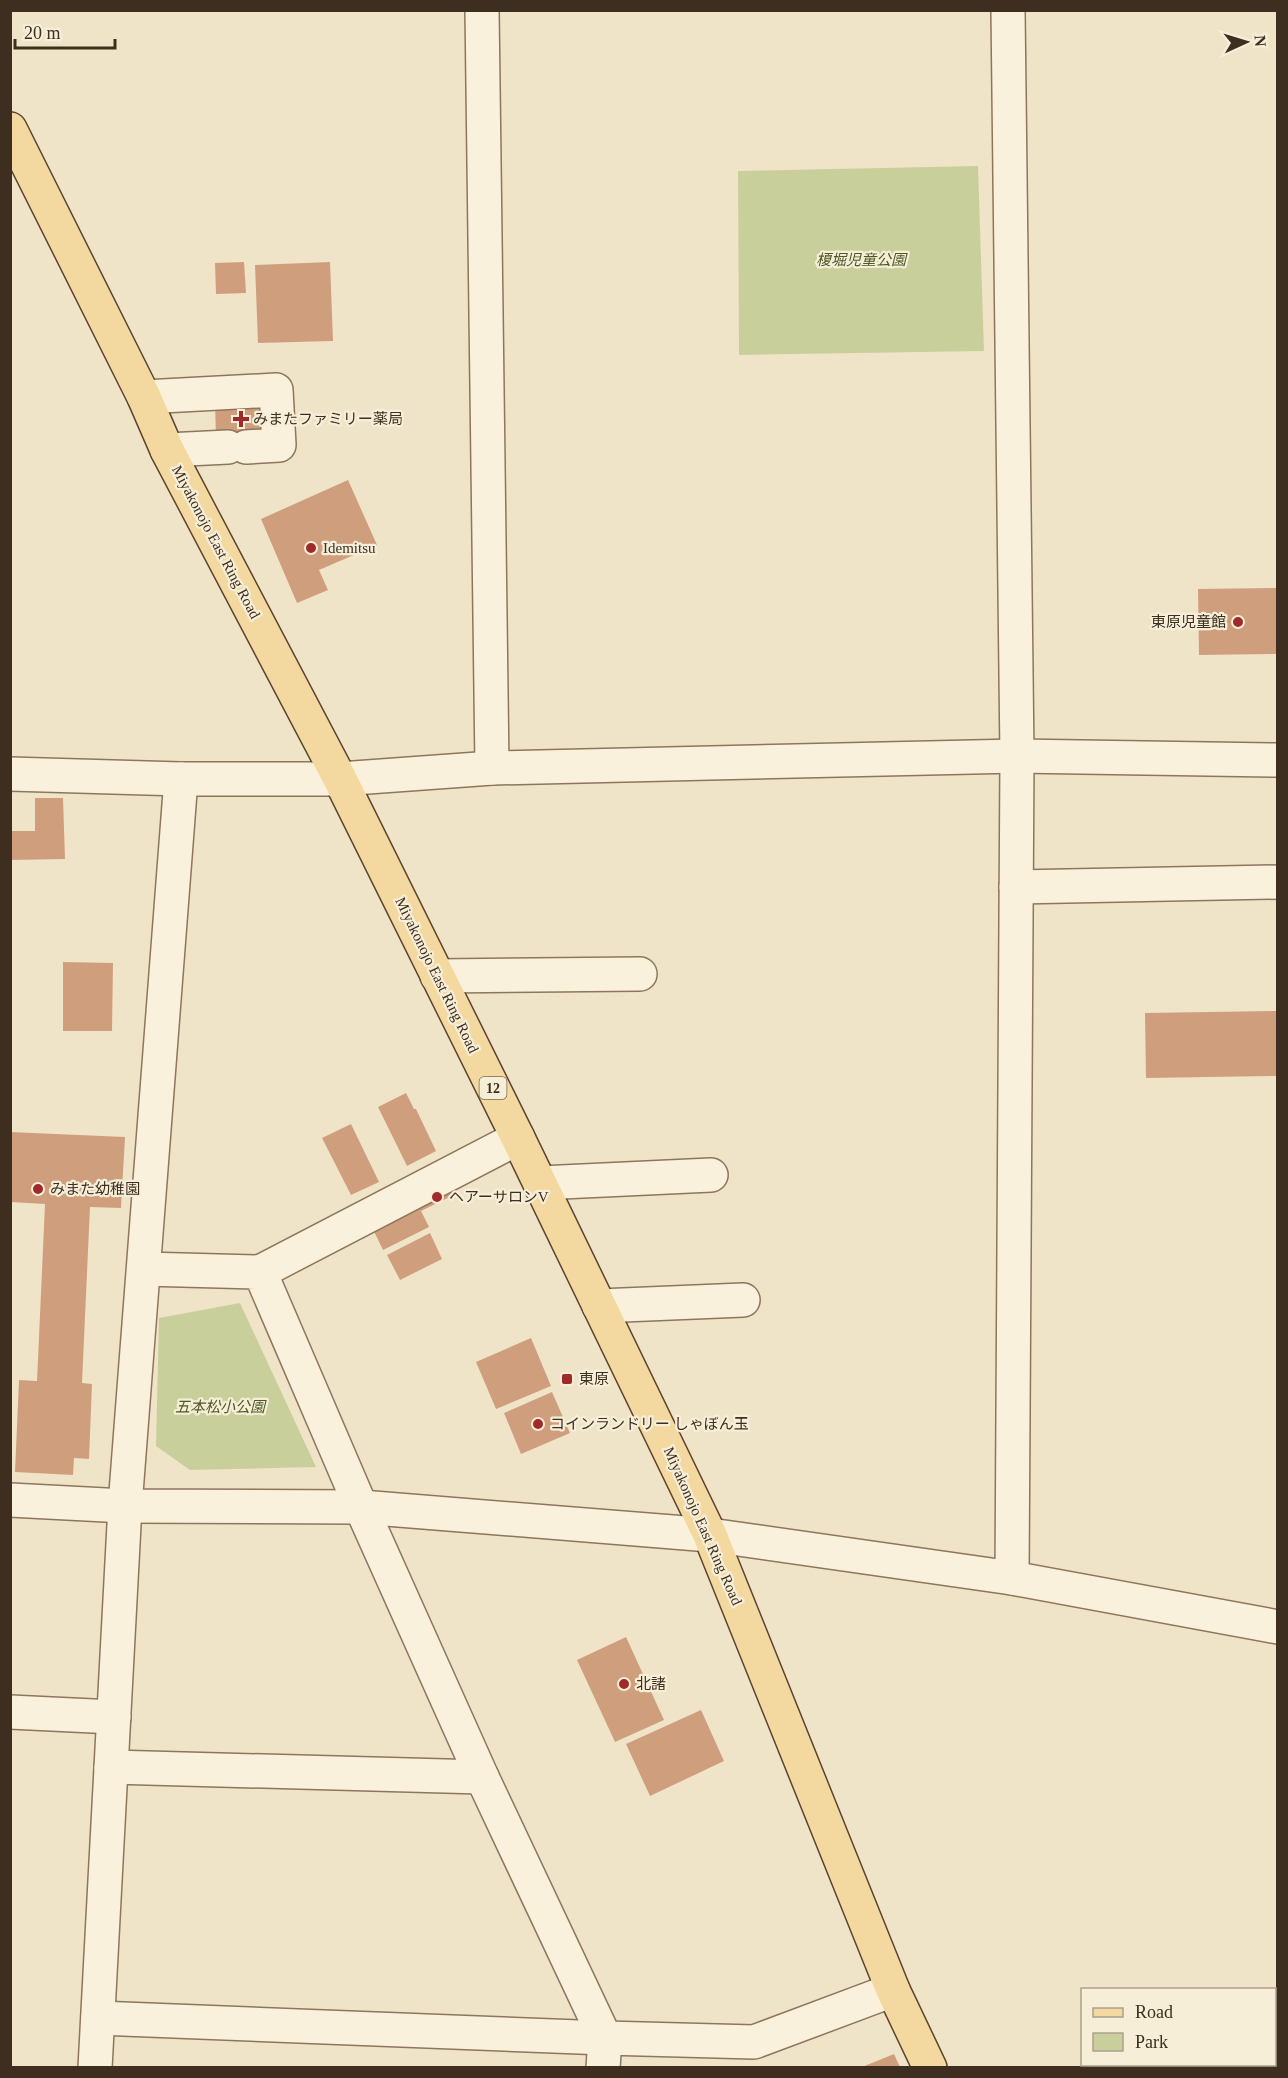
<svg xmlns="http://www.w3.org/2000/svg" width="1288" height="2078" font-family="'Times New Roman','Noto Sans JP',serif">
<rect width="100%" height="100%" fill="#f0e4c8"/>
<g fill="#c9cf9b">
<path d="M 978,166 L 984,351 L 739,355 L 738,171 Z"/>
<path d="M 240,1303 L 316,1467 L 190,1470 L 156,1446 L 159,1318 Z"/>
</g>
<g fill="#cf9f7d">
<path d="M 244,262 L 246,293 L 216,294 L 215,263 Z"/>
<path d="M 330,262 L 333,341 L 258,343 L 255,265 Z"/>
<path d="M 266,400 L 267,437 L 216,439 L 215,402 Z"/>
<path d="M 348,480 L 377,545 L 319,570 L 328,590 L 297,603 L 261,519 Z"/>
<path d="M 1278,588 L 1278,654 L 1199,655 L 1198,589 Z"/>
<path d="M 35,798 L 63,798 L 65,859 L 10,860 L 10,831 L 35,831 Z"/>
<path d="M 63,962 L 113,963 L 112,1031 L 63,1031 Z"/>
<path d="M 1278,1011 L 1278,1076 L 1146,1078 L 1145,1013 Z"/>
<path d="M 406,1093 L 414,1109 L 416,1109 L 436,1151 L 407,1166 L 378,1107 Z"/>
<path d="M 351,1124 L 379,1182 L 351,1195 L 322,1138 Z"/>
<path d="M 10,1132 L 125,1137 L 121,1208 L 90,1207 L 82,1383 L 92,1384 L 89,1459 L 74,1458 L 73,1475 L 15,1472 L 19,1380 L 37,1381 L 45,1204 L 10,1202 Z"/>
<path d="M 451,1180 L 458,1193 L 421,1211 L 429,1227 L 383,1250 L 369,1221 Z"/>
<path d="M 430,1233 L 442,1259 L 400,1280 L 387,1255 Z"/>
<path d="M 531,1338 L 551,1386 L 496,1409 L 476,1362 Z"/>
<path d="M 552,1392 L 570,1433 L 521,1454 L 504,1413 Z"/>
<path d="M 626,1637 L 664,1720 L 615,1742 L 577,1660 Z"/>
<path d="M 701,1710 L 724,1761 L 650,1796 L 626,1744 Z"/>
<path d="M 894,2054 L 900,2067 L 862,2067 Z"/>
</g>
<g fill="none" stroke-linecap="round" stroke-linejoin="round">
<g stroke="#8d765c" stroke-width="36">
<g id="minor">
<path d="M 482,10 L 492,768"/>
<path d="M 1008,10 L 1017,756 L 1012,1578"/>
<path d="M 144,397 L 276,390 L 279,445 L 246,447"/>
<path d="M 167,450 L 228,447"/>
<path d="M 10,774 L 181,779 L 340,779 L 492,768 L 1017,756 L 1278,760"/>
<path d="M 1016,887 L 1278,882"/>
<path d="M 437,976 L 640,974"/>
<path d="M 540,1183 L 711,1175"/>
<path d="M 144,1269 L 260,1272 L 361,1507 L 482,1777 L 605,2038 L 603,2068"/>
<path d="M 260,1272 L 518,1138"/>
<path d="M 599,1306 L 743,1300"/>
<path d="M 10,1500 L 125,1506 L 361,1507 L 710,1535 L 1012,1578 L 1278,1627"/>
<path d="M 10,1712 L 114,1717"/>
<path d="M 111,1767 L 482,1777"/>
<path d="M 98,2018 L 605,2038 L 754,2042 L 893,1990"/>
<path d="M 95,2068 L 125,1506 L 181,779"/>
</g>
</g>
<g stroke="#5b4430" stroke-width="36">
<path id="major" d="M 10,129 L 144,397 L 167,450 L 340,779 L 518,1138 L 710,1535 L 893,1990 L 930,2068"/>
</g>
<use href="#minor" stroke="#faf1dc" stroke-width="33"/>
<use href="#major" stroke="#f3d9a0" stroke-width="33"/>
</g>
<g fill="#9e2a2b" stroke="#f7eed8" stroke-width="2">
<path d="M238 410h6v6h6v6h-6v6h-6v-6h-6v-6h6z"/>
<circle cx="311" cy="548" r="6"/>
<circle cx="1238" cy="622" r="6"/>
<circle cx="38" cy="1189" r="6"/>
<circle cx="437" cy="1197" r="6"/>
<rect x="561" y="1373" width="12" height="12" rx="3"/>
<circle cx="538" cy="1424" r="6"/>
<circle cx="624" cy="1684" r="6"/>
</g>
<g text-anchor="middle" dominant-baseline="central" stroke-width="4.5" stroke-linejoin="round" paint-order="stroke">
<rect fill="#f7eed8" stroke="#756857" stroke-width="1.5" x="479.5" y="1077" width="27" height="22" rx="4.5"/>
<g font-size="14" font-weight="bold" fill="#3d2e20">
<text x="493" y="1088">12</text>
</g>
<g font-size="15" font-style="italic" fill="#4d5a26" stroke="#f7eed8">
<text x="861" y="260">榎堀児童公園</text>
<text x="220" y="1407">五本松小公園</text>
</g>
<g font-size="15" fill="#3d2e20" stroke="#f7eed8" text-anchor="start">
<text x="253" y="419">みまたファミリー薬局</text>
<text x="323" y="548">Idemitsu</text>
<text x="1226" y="622" text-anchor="end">東原児童館</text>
<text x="50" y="1189">みまた幼稚園</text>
<text x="449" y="1197">ヘアーサロンV</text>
<text x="579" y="1379">東原</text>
<text x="550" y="1424">コインランドリー しゃぼん玉</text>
<text x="636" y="1684">北諸</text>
</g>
<g font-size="15" fill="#3d2e20" stroke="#f7eed8">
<text transform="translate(216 542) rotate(62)">Miyakonojo East Ring Road</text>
<text transform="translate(437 975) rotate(64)">Miyakonojo East Ring Road</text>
<text transform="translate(703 1526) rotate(66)">Miyakonojo East Ring Road</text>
</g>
</g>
<rect width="1288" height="2078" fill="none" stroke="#3d2e20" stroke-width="24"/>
<rect x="1081" y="1988" width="195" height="78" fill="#f7eed8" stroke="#ada18e" stroke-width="1.5"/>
<rect x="1093" y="2008" width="30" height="9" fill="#f3d9a0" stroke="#ada18e" stroke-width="1.5"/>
<text x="1135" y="2018" font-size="18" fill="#3d2e20">Road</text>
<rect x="1093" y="2033" width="30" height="18" fill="#c9cf9b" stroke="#ada18e" stroke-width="1.5"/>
<text x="1135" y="2048" font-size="18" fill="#3d2e20">Park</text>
<g transform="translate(1246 42) rotate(86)" stroke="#f7eed8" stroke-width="4.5" paint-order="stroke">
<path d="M0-4.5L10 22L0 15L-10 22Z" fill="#3d2e20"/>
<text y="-9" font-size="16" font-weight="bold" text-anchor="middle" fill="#3d2e20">N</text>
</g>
<path d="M15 39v9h100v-9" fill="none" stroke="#3d2e20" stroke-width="3"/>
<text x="24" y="39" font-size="18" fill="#3d2e20" stroke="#f7eed8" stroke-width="4.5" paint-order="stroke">20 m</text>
</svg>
